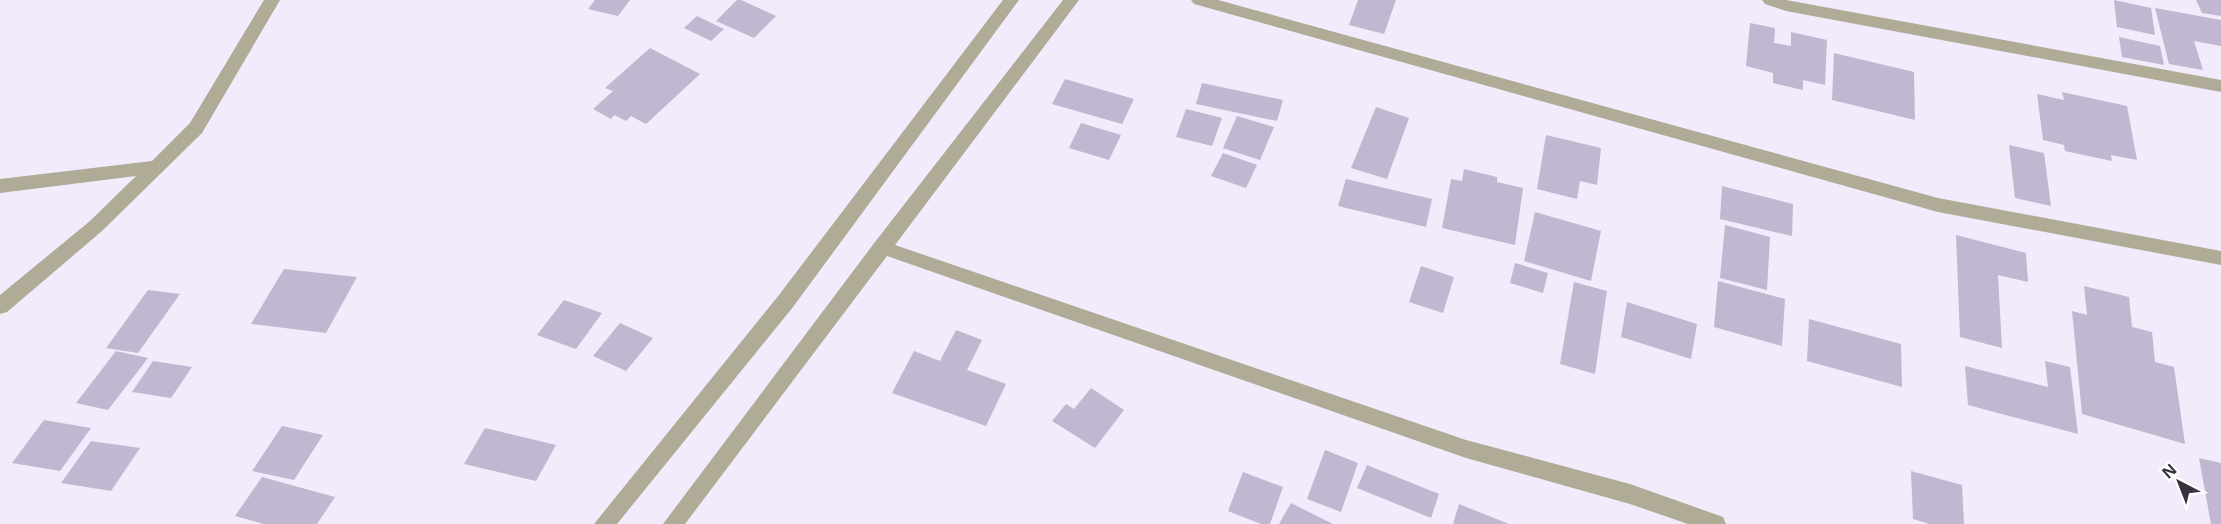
<svg xmlns="http://www.w3.org/2000/svg" width="2221" height="524" font-family="'Open Sans',sans-serif">
<rect width="100%" height="100%" fill="#f1ebfb"/>
<g fill="#c1b7d1">
<path d="M 595,0 L 630,0 L 618,16 L 588,9 Z"/>
<path d="M 737,0 L 741,0 L 776,16 L 754,38 L 716,21 Z"/>
<path d="M 1358,0 L 1396,0 L 1384,34 L 1349,25 Z"/>
<path d="M 2114,0 L 2151,8 L 2155,35 L 2117,27 Z"/>
<path d="M 2196,0 L 2221,0 L 2221,16 L 2202,13 Z"/>
<path d="M 2155,8 L 2221,20 L 2221,46 L 2194,41 L 2203,70 L 2169,64 Z"/>
<path d="M 697,16 L 724,29 L 711,41 L 684,28 Z"/>
<path d="M 1750,23 L 1775,28 L 1774,43 L 1791,46 L 1791,32 L 1827,40 L 1825,85 L 1803,80 L 1803,90 L 1773,83 L 1773,73 L 1746,66 Z"/>
<path d="M 2119,37 L 2160,46 L 2164,65 L 2122,57 Z"/>
<path d="M 650,48 L 700,74 L 646,124 L 631,116 L 626,121 L 614,115 L 611,119 L 593,109 L 613,91 L 605,88 Z"/>
<path d="M 1834,53 L 1914,72 L 1915,120 L 1832,100 Z"/>
<path d="M 1065,79 L 1134,99 L 1122,124 L 1052,104 Z"/>
<path d="M 1202,83 L 1283,100 L 1277,121 L 1196,104 Z"/>
<path d="M 2062,92 L 2127,106 L 2137,160 L 2111,155 L 2112,161 L 2065,151 L 2064,145 L 2043,140 L 2037,94 L 2064,100 Z"/>
<path d="M 1376,107 L 1409,118 L 1387,179 L 1351,168 Z"/>
<path d="M 1186,109 L 1222,118 L 1212,146 L 1176,137 Z"/>
<path d="M 1237,116 L 1274,127 L 1260,160 L 1223,148 Z"/>
<path d="M 1081,123 L 1121,135 L 1109,160 L 1069,148 Z"/>
<path d="M 1546,135 L 1601,148 L 1597,185 L 1580,181 L 1577,199 L 1537,189 Z"/>
<path d="M 2009,145 L 2044,153 L 2051,206 L 2015,198 Z"/>
<path d="M 1223,153 L 1257,165 L 1246,188 L 1211,176 Z"/>
<path d="M 1464,169 L 1497,177 L 1497,182 L 1523,188 L 1515,245 L 1442,228 L 1451,179 L 1462,181 Z"/>
<path d="M 1346,179 L 1432,199 L 1426,227 L 1338,206 Z"/>
<path d="M 1722,186 L 1793,204 L 1792,236 L 1720,219 Z"/>
<path d="M 1535,212 L 1601,231 L 1591,281 L 1524,261 Z"/>
<path d="M 1725,225 L 1770,237 L 1767,290 L 1720,278 Z"/>
<path d="M 1956,235 L 2026,253 L 2028,282 L 1998,275 L 2002,348 L 1960,337 Z"/>
<path d="M 1515,263 L 1548,273 L 1543,293 L 1510,283 Z"/>
<path d="M 1421,266 L 1454,277 L 1443,313 L 1409,302 Z"/>
<path d="M 284,269 L 357,277 L 326,333 L 251,324 Z"/>
<path d="M 1718,281 L 1785,299 L 1782,346 L 1714,327 Z"/>
<path d="M 1574,282 L 1607,291 L 1595,374 L 1560,364 Z"/>
<path d="M 2084,286 L 2129,297 L 2132,327 L 2152,332 L 2155,362 L 2174,367 L 2185,444 L 2082,414 L 2072,311 L 2087,315 Z"/>
<path d="M 148,290 L 180,294 L 138,353 L 106,348 Z"/>
<path d="M 564,300 L 602,313 L 576,349 L 537,335 Z"/>
<path d="M 1627,302 L 1697,324 L 1691,359 L 1621,337 Z"/>
<path d="M 1809,319 L 1901,344 L 1902,387 L 1807,361 Z"/>
<path d="M 620,323 L 653,338 L 626,371 L 593,356 Z"/>
<path d="M 956,330 L 982,340 L 967,370 L 1006,384 L 986,426 L 892,393 L 914,351 L 940,361 Z"/>
<path d="M 116,351 L 148,358 L 108,410 L 76,403 Z"/>
<path d="M 153,361 L 192,367 L 171,398 L 132,392 Z"/>
<path d="M 2045,361 L 2070,367 L 2078,434 L 1968,405 L 1965,366 L 2048,387 Z"/>
<path d="M 1091,388 L 1124,410 L 1095,448 L 1052,421 L 1066,404 L 1074,409 Z"/>
<path d="M 44,420 L 91,428 L 60,471 L 12,463 Z"/>
<path d="M 282,426 L 323,435 L 294,480 L 252,471 Z"/>
<path d="M 485,428 L 556,445 L 536,481 L 464,464 Z"/>
<path d="M 91,441 L 140,448 L 111,491 L 61,483 Z"/>
<path d="M 1325,450 L 1358,463 L 1341,512 L 1307,499 Z"/>
<path d="M 2199,458 L 2221,463 L 2221,524 L 2211,524 Z"/>
<path d="M 1367,465 L 1439,494 L 1431,518 L 1357,488 Z"/>
<path d="M 1911,471 L 1962,485 L 1964,524 L 1930,524 L 1913,519 Z"/>
<path d="M 1243,472 L 1283,487 L 1270,524 L 1261,524 L 1228,511 Z"/>
<path d="M 262,477 L 335,497 L 317,524 L 264,524 L 235,516 Z"/>
<path d="M 1291,503 L 1333,524 L 1279,524 Z"/>
<path d="M 1459,504 L 1509,524 L 1453,524 Z"/>
</g>
<g fill="none" stroke-linecap="round" stroke-linejoin="round">
<g fill="#afab96" fill-rule="evenodd">
<path d="M 264,0 L 280,0 L 202,133 L 102,231 L 7,312 L 0,314 L 0,295 L 90,221 L 136,176 L 0,193 L 0,179 L 152,161 L 190,123 Z"/>
<path d="M 1003,0 L 1019,0 L 793,307 L 617,524 L 594,524 L 779,295 Z"/>
<path d="M 1063,0 L 1079,0 L 895,245 L 1466,440 L 1630,484 L 1723,517 L 1726,524 L 1688,524 L 1630,504 L 1466,458 L 887,256 L 685,524 L 663,524 L 875,242 Z"/>
<path d="M 1191,0 L 1218,0 L 1938,198 L 2221,251 L 2221,265 L 1938,212 L 1194,4 Z"/>
<path d="M 1762,0 L 1786,0 L 2221,80 L 2221,92 L 1786,11 L 1765,4 Z"/>
</g>
</g>
<g transform="translate(2179 482) rotate(318)" stroke="#ffffff" stroke-width="4.5" paint-order="stroke">
<path d="M0-4.5L10 22L0 15L-10 22Z" fill="#37323d"/>
<text y="-9" font-size="16" font-weight="bold" text-anchor="middle" fill="#37323d">N</text>
</g>
</svg>
